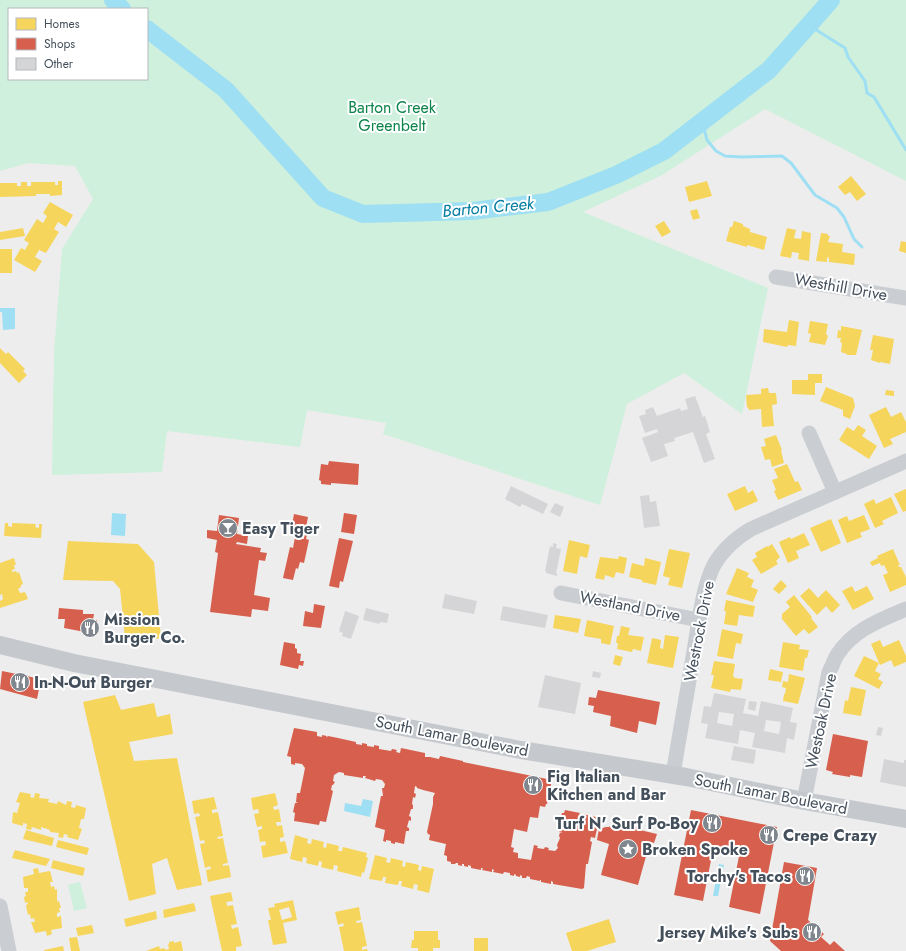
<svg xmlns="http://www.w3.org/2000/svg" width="906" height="951" font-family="Jost,sans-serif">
<rect width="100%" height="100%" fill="#eeeded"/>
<g fill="#cef0dc" fill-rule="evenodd">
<path d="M 0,0 L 906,0 L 906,181 L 765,109 L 662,175 L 583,212 L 768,288 L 742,414 L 684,373 L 627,404 L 600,505 L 383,434 L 386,423 L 307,410 L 300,447 L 167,431 L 162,472 L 52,475 L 54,353 L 62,249 L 93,199 L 75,166 L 28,163 L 0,171 ZM 9,9 L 147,9 L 147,79 L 9,79 Z"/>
<path d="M 80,882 L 87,908 L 74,911 L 68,885 Z"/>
</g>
<g fill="#9edff3">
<path d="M 0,308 L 15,308 L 15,329 L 3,330 L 2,312 L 0,312 Z"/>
<path d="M 112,513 L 126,514 L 125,536 L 111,535 Z"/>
<path d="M 363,799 L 373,801 L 370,817 L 344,811 L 345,803 L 361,806 Z"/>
<path d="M 719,864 L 724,865 L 718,896 L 713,896 Z"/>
</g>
<g fill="#f6d55c" fill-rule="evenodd">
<path d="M 851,176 L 866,194 L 857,201 L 850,192 L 845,195 L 838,187 Z"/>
<path d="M 58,181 L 62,181 L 62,195 L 50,196 L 50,194 L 36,194 L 36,196 L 0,197 L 0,183 L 17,183 L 17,186 L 21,186 L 21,182 L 27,182 L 27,186 L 31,186 L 31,182 L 55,182 L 55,185 L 58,185 Z"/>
<path d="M 707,181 L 712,196 L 689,202 L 685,187 Z"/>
<path d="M 50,202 L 73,215 L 66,227 L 58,222 L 54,229 L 59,232 L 46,253 L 39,250 L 35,257 L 42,261 L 35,272 L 14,260 L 21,248 L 25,250 L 29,243 L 24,240 L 37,219 L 43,223 L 47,216 L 43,213 Z"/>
<path d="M 697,209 L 700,218 L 693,220 L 690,211 Z"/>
<path d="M 664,221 L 671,232 L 662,237 L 655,226 Z"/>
<path d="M 734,221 L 743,224 L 743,226 L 750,229 L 750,232 L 767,237 L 764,250 L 747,245 L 747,247 L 726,241 L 730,227 L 732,227 Z"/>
<path d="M 23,228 L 25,236 L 0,240 L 0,232 Z"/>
<path d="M 787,228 L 796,230 L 794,238 L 801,239 L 802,231 L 811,233 L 809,261 L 798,259 L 799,253 L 792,252 L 791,258 L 780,256 Z"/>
<path d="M 821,233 L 828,234 L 828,236 L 830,236 L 828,242 L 843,244 L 842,252 L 855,254 L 854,265 L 829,262 L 829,258 L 827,257 L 827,262 L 816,261 Z"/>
<path d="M 901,241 L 906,242 L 906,253 L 899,251 Z"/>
<rect x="0" y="249" width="12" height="24"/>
<path d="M 789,320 L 799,322 L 796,346 L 788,345 L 787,347 L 763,342 L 764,329 L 787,332 Z"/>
<path d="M 810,321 L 828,324 L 826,334 L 828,336 L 825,345 L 809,342 L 811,334 L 808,333 Z"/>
<path d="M 841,326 L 862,330 L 856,355 L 847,355 L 847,354 L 841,352 L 842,343 L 840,342 L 841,338 L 837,338 L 838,330 L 841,331 Z"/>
<path d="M 873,335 L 894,339 L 890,364 L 880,362 L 880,363 L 871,360 L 873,350 L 870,350 Z"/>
<path d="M 0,348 L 6,354 L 8,352 L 25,369 L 23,371 L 27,375 L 19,383 L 0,363 Z"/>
<path d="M 808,374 L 822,374 L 822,383 L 815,383 L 815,395 L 792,394 L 792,380 L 808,380 Z"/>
<path d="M 826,387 L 853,398 L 855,406 L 850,419 L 843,416 L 843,410 L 820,401 Z"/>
<path d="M 768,388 L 769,393 L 776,393 L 777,404 L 772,405 L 774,426 L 762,427 L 761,409 L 749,410 L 748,407 L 747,408 L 746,395 L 761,394 L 761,389 Z"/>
<path d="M 886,390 L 894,391 L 894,396 L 885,395 Z"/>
<path d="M 886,407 L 891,417 L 901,412 L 906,422 L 906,432 L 890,439 L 893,444 L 884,448 L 869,415 Z"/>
<path d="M 858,425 L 866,430 L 862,436 L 877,446 L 869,459 L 839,440 L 847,427 L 854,431 Z"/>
<path d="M 776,435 L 782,450 L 781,450 L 784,463 L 772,467 L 770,459 L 765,460 L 761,447 L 766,446 L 764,439 Z"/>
<path d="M 787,464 L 795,482 L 798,481 L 802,490 L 778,500 L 774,491 L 776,490 L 772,480 L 778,478 L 774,469 Z"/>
<path d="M 745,486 L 748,493 L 753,490 L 758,501 L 735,511 L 727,494 Z"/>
<path d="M 906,489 L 906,511 L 903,512 L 894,494 Z"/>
<path d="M 891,497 L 898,513 L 882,521 L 884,524 L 875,528 L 864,504 L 874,499 L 876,504 Z"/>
<path d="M 864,515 L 870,529 L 860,533 L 862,537 L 847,543 L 838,520 L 847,516 L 849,521 Z"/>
<path d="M 831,519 L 841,543 L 821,552 L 810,528 Z"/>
<path d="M 5,523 L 8,523 L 8,526 L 12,527 L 12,523 L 36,524 L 35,527 L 39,528 L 39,524 L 42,524 L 41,538 L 4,536 Z"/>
<path d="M 804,533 L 810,545 L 796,551 L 799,558 L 788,563 L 779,542 L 790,537 L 791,539 Z"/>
<path d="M 569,540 L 590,545 L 587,558 L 580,556 L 577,574 L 563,571 Z"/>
<path d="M 68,541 L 138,544 L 154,562 L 161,638 L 141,642 L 140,638 L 125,638 L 120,589 L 113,581 L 63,580 Z"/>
<path d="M 772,544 L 780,557 L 776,561 L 778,564 L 761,574 L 752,560 L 757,557 L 755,553 L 767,546 L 768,547 Z"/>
<path d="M 669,549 L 690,553 L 682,588 L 668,585 L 670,578 L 663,576 Z"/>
<path d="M 893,549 L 900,565 L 898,565 L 899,567 L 901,567 L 906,577 L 906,585 L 890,592 L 883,575 L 888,573 L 884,565 L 881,566 L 880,563 L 872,566 L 870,562 L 878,558 L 877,556 Z"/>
<path d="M 619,556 L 627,558 L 624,574 L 616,572 L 614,578 L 605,575 L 604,580 L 595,578 L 600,557 L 618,559 Z"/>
<path d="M 14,558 L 16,565 L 14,565 L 15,569 L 12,570 L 12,572 L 16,571 L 17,573 L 19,572 L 23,584 L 21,585 L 21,587 L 18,589 L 20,593 L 25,592 L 28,599 L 0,608 L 0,601 L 3,599 L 2,594 L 0,595 L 0,563 Z"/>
<path d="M 645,558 L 661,562 L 656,585 L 642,582 L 642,580 L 629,577 L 632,563 L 644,566 Z"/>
<path d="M 737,568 L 749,573 L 747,577 L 754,580 L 751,587 L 758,590 L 753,602 L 726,594 Z"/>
<path d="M 781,580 L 787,586 L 779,594 L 773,589 Z"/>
<path d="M 852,586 L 855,592 L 867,586 L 874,599 L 853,610 L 842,591 Z"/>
<path d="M 809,588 L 818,598 L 826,590 L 840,605 L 832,613 L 826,606 L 817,615 L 800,596 Z"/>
<path d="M 794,595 L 812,617 L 811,618 L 818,627 L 809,634 L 804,629 L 796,636 L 782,619 L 782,614 L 790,607 L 786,602 Z"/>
<path d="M 726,600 L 755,606 L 753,617 L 739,615 L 737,626 L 724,624 L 726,611 L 724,611 Z"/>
<path d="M 555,615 L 581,619 L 578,633 L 553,628 Z"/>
<path d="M 587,620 L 614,626 L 610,645 L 601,643 L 601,639 L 584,636 Z"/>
<path d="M 621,626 L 630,628 L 628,635 L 644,637 L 641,651 L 633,649 L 632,652 L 617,649 L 618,643 L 616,643 L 617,636 L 619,636 Z"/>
<path d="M 722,629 L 743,634 L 741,644 L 736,643 L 733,659 L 717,656 Z"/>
<path d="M 665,635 L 679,637 L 673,668 L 647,663 L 652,638 L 661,640 L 660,648 L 663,649 Z"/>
<path d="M 880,640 L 883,647 L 899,640 L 906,656 L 906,662 L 894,667 L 891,660 L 880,665 L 871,644 Z"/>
<path d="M 783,642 L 800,645 L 799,649 L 809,650 L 807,658 L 805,658 L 803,671 L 779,667 Z"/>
<path d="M 615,655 L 623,657 L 620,666 L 613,664 Z"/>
<path d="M 864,656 L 879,663 L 875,671 L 881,674 L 878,679 L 883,682 L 879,689 L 854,676 Z"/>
<path d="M 714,661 L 735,664 L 733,676 L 735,678 L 743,679 L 741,690 L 731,689 L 730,692 L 711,688 L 714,675 L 711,675 Z"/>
<path d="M 770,669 L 783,672 L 781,682 L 768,680 Z"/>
<path d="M 789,674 L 805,678 L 798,704 L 783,701 L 784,694 L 785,694 L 786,688 L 782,687 L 783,681 L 788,682 Z"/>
<path d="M 851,687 L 866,690 L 861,716 L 843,713 L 845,700 L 848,701 Z"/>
<path d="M 115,695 L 121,710 L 154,703 L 157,717 L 170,714 L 173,734 L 129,742 L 134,761 L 177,758 L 202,885 L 177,890 L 167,858 L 152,864 L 156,894 L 129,901 L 83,702 Z"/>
<path d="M 20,792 L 31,794 L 30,797 L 34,798 L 35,793 L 40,794 L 39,798 L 49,799 L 48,802 L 57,804 L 58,801 L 66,805 L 67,801 L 72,802 L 71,807 L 75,808 L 76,805 L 86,808 L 84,819 L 81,819 L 79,828 L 82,829 L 78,840 L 67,837 L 68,835 L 64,834 L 63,838 L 58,837 L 59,833 L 50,832 L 50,830 L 41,827 L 41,830 L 32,827 L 31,830 L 26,829 L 27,824 L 23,823 L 23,826 L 12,823 L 13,812 L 17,813 L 20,803 L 16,802 Z"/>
<path d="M 275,793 L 278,805 L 273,807 L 274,810 L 279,809 L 281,822 L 276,822 L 277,826 L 282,825 L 284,837 L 280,838 L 280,842 L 285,841 L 288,853 L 263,858 L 261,846 L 266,845 L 265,841 L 260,842 L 258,830 L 262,829 L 262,826 L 257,827 L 254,814 L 259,813 L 258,809 L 253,810 L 251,798 Z"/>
<path d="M 214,797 L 217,809 L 212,810 L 212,813 L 218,812 L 223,836 L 217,837 L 218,839 L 223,838 L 228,863 L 223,864 L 223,866 L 229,865 L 231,877 L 208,882 L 206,870 L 211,869 L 210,866 L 205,868 L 200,844 L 205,843 L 204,840 L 200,841 L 195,817 L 200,816 L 199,813 L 194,814 L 192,801 Z"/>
<path d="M 26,830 L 54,838 L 52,846 L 23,839 Z"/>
<path d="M 295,835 L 308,839 L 307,843 L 311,844 L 312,839 L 324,842 L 323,847 L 326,848 L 327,843 L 339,846 L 338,851 L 342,851 L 343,847 L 367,853 L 366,857 L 368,858 L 364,873 L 362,872 L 361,877 L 337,871 L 338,866 L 334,865 L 333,870 L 321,867 L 322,862 L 319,861 L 318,866 L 306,863 L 307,858 L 303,857 L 302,862 L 290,859 Z"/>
<path d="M 58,840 L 89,848 L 87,855 L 56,847 Z"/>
<path d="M 15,850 L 50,859 L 46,866 L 12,858 Z"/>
<path d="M 375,855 L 387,858 L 386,862 L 390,863 L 391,858 L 403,861 L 402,866 L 405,867 L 406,862 L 419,865 L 418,870 L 421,871 L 422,866 L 434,869 L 429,893 L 417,890 L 418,885 L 414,884 L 413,889 L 401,886 L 402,881 L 399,881 L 398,885 L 385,883 L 386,877 L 383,877 L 382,881 L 369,879 Z"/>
<path d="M 53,860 L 85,868 L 83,876 L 51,868 Z"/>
<path d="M 38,868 L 39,873 L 50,871 L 53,882 L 50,882 L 51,887 L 54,886 L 55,890 L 57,889 L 57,900 L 58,902 L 59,901 L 61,908 L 59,908 L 60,912 L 57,913 L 57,917 L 61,916 L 62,928 L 51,930 L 52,934 L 47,936 L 46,931 L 35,933 L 31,922 L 35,922 L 34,918 L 31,919 L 30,914 L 28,915 L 26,905 L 28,904 L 27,902 L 25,903 L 24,897 L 26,896 L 25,892 L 28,892 L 28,888 L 24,888 L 23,877 L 34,874 L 33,869 Z"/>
<path d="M 231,892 L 233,901 L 226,902 L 227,904 L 227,906 L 233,905 L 237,924 L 231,925 L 232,929 L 238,927 L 242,946 L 236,947 L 236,951 L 222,951 L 210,896 Z"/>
<path d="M 293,900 L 297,920 L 283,923 L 287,943 L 273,945 L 268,920 L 271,920 L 268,908 L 275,907 L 274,904 ZM 289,907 L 292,917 L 282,920 L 279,910 Z"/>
<path d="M 194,903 L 196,911 L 164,918 L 163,910 Z"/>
<path d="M 359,907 L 361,920 L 356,921 L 356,922 L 357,923 L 362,922 L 367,946 L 362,947 L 362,950 L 367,949 L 368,951 L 344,951 L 339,927 L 344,926 L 343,923 L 338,925 L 335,912 Z"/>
<path d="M 156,911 L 157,919 L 126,927 L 124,919 Z"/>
<path d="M 609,919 L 616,942 L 587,951 L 572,951 L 566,933 Z"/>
<path d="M 92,925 L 94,933 L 78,936 L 76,928 Z"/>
<path d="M 414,931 L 438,931 L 438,940 L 440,940 L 440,948 L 433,948 L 433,951 L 418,951 L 418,948 L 411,948 L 412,940 L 414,940 Z"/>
<path d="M 77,937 L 80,951 L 71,951 L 69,938 Z"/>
<rect x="474" y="938" width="14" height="13"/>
<path d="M 174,941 L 174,943 L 181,941 L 183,951 L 146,951 L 159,946 L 160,949 L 165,948 L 165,950 L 169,949 L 168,945 L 169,944 L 169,942 Z"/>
<path d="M 63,946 L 64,951 L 44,951 L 44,950 Z"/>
</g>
<g fill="#d6604d">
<path d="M 329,461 L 359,464 L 358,485 L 331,483 L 331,485 L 321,484 L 321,481 L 319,480 L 321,464 L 328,465 Z"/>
<path d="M 344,513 L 357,515 L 354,534 L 341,532 Z"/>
<path d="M 294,514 L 308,517 L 306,527 L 309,527 L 306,539 L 309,540 L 304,563 L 300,562 L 298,569 L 296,568 L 293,580 L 283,578 L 290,547 L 293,548 L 295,537 L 304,539 L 304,538 L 290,535 Z"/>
<path d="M 219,515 L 239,518 L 237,534 L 248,536 L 247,544 L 237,542 L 236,544 L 261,548 L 260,552 L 267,553 L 265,561 L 259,560 L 254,595 L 270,598 L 268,611 L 252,609 L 251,617 L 210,612 L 218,553 L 215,552 L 217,540 L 207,538 L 207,530 L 217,531 Z"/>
<path d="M 339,538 L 353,541 L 343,582 L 340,581 L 339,588 L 329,586 Z"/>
<path d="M 314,604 L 325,606 L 321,628 L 303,626 L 305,611 L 313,613 Z"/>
<path d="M 59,608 L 83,610 L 83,614 L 94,614 L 93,620 L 97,620 L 95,634 L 64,628 L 65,619 L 58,619 Z"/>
<path d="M 284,642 L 295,644 L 295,648 L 297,649 L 297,653 L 301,654 L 300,661 L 304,661 L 303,666 L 299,665 L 298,669 L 280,665 Z"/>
<path d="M 2,671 L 41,679 L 37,699 L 0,689 Z"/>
<path d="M 598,690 L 660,702 L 656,725 L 639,721 L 637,733 L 610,726 L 611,716 L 593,712 L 594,706 L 588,705 L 589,697 L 596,698 Z"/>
<path d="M 294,728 L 317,732 L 317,736 L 322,737 L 322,735 L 327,736 L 326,738 L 328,736 L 338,738 L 356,742 L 356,744 L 362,745 L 362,743 L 367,744 L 367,746 L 374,747 L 374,745 L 379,746 L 379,749 L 391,751 L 392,749 L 397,750 L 396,752 L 400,753 L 401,748 L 425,753 L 425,758 L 425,757 L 430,757 L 439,759 L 440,756 L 463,761 L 463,762 L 552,780 L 547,804 L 546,804 L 545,807 L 540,806 L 538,818 L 530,817 L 527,832 L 514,829 L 511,847 L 514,848 L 513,852 L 518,853 L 518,858 L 531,860 L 534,845 L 538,846 L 537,848 L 544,849 L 545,847 L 549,848 L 548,850 L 555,851 L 558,848 L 557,845 L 560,838 L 559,836 L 560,832 L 561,833 L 562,832 L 558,831 L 562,813 L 564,813 L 565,810 L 580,813 L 579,815 L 581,815 L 582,814 L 596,817 L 596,819 L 599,820 L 595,838 L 591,837 L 590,841 L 592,842 L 588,864 L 586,864 L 584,888 L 582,889 L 553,884 L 553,882 L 551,881 L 551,884 L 541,882 L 541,880 L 540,880 L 540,881 L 530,879 L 530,877 L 527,876 L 526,878 L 522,878 L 522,876 L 520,875 L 520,877 L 516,876 L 516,875 L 514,874 L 514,876 L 510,875 L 510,873 L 504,872 L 503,874 L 493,872 L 494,870 L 492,869 L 492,872 L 482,870 L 483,868 L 481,868 L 481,870 L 471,868 L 471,866 L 468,865 L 468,867 L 464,866 L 464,864 L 462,864 L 462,866 L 458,865 L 458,863 L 456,863 L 455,864 L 451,864 L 451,862 L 447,861 L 447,856 L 444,855 L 446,844 L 429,840 L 430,835 L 428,834 L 427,832 L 433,804 L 433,797 L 435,793 L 423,790 L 417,788 L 417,787 L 415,786 L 414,793 L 416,794 L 415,798 L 413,797 L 412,804 L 413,805 L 413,809 L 411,809 L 409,816 L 411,817 L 411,821 L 409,820 L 407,827 L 409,828 L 409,831 L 406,831 L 404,844 L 395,842 L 395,844 L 391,843 L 391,841 L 386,840 L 386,842 L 383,841 L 385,830 L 375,827 L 381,796 L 383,796 L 382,788 L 384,788 L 385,784 L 382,780 L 376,779 L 375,781 L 365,778 L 366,776 L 363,776 L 363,778 L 344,775 L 344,773 L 339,772 L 334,775 L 333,781 L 335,782 L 333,785 L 332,785 L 331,790 L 333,791 L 326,822 L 320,821 L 319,825 L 294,821 L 295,813 L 293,812 L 295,803 L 298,803 L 296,802 L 297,793 L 300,793 L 305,768 L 302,764 L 295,763 L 295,765 L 291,764 L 291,757 L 287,756 Z"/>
<path d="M 833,734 L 868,741 L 862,777 L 850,775 L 850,777 L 832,774 L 833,772 L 826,770 Z"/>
<path d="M 691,810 L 777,827 L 760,914 L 729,907 L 740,851 L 714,845 L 703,901 L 674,895 Z"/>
<path d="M 613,823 L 626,826 L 627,823 L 634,825 L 633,828 L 635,828 L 636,826 L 641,827 L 640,830 L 657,834 L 654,843 L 650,842 L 638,885 L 601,875 L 609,844 L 597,840 L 598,834 L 599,829 L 606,827 L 609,827 L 610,826 L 612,826 Z"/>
<path d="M 784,862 L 817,868 L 808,920 L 824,934 L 821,937 L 830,945 L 834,941 L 845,951 L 781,951 L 770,941 Z"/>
</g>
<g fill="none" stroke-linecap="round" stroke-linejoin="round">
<g stroke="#9edff3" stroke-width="3">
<path d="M 810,26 L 845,48 L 848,57 L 865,81 L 867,93 L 874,97 L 906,150"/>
<path d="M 702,121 L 707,140 L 716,151 L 725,156 L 741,157 L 782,156 L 791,163 L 815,195 L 837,208 L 844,217 L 854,239 L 862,247"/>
</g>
<g stroke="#9edff3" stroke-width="18">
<path d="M 113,0 L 122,9"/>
<path d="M 147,29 L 226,90 L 323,198 L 363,214 L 472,211 L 548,202 L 616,175 L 664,151 L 769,70 L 831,0"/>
</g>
</g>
<g fill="#d5d5d7" fill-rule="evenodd">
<path d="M 695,396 L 703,417 L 705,416 L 710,432 L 706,434 L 715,459 L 704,463 L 693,432 L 674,438 L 675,441 L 664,444 L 668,456 L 651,462 L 642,438 L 658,432 L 657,429 L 645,433 L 639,416 L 646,414 L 645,410 L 653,407 L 657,416 L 680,408 L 681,411 L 688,409 L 685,399 Z"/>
<path d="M 511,486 L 548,504 L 543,514 L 522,504 L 520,507 L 505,499 Z"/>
<path d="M 649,495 L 650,502 L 656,501 L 660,526 L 644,528 L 640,496 Z"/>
<path d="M 555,503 L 564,507 L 560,517 L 550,512 Z"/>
<path d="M 553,543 L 557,544 L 556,548 L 561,549 L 556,573 L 557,573 L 557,576 L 546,573 L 546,571 L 545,571 L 550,546 L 553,547 Z"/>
<path d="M 445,594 L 477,601 L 474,614 L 442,608 Z"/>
<path d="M 503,606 L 548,615 L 545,628 L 500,620 Z"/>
<path d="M 366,608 L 389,614 L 387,623 L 380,622 L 380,624 L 363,620 Z"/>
<path d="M 345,611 L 359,616 L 351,639 L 342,636 L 343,633 L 339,631 Z"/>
<path d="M 593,671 L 601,673 L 600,678 L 592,677 Z"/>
<path d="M 545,675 L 581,683 L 575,714 L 538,707 Z"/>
<path d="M 714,693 L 746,699 L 743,713 L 758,716 L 761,701 L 793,708 L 790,722 L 797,723 L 794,740 L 787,738 L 785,753 L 752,747 L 755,733 L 740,730 L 738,744 L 705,738 L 708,724 L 701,723 L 704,706 L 711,707 ZM 719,712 L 734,714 L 732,726 L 717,723 ZM 766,720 L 781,722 L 779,734 L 764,731 Z"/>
<path d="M 749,701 L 757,702 L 755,711 L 748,709 Z"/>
<path d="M 878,727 L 883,728 L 881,736 L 876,735 Z"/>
<path d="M 734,746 L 756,750 L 754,764 L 731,760 Z"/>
<path d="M 884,759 L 904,763 L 904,760 L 906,760 L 906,787 L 880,782 Z"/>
</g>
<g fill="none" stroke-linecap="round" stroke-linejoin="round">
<g stroke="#caced2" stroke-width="15">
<path d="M 776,277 L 906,298"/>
<path d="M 809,433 L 835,492"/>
<path d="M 561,593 L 699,620"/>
<path d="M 673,775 C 680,731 688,688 695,645 C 699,621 703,586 714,565 C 723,549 736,538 751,529 L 906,461"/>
<path d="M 804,801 L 829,672 C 832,667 834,660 837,655 C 853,630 880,620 906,609"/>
<path d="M 0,906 L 9,951"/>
</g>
<path stroke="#c5c9ce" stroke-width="18" d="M 0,645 L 74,663 L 521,750 L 686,777 L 804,801 L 906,819"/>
</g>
<defs>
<g id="bar-disc" transform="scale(1)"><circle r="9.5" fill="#7f868e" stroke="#fff"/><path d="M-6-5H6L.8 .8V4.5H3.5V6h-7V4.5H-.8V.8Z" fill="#fff"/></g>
<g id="restaurant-disc" transform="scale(1)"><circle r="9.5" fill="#7f868e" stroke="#fff"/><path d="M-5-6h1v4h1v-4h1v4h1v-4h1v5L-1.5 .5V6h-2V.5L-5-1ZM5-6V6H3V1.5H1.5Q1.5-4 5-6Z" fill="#fff"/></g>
<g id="sight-disc" transform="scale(1)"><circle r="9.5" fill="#7f868e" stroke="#fff"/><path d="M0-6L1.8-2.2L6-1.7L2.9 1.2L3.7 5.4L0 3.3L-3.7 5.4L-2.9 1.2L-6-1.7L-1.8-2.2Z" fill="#fff"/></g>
</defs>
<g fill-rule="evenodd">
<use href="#bar-disc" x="228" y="528"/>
<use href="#restaurant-disc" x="90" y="628"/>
<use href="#restaurant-disc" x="20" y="682"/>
<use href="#restaurant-disc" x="533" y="785"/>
<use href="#restaurant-disc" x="712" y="823"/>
<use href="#restaurant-disc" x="769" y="835"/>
<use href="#sight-disc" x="628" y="849"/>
<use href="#restaurant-disc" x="805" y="876"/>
<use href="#restaurant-disc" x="812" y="932"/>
</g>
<g text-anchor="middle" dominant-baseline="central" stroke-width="4" stroke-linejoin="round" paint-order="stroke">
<g font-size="16" fill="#0c844a" stroke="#fff">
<text x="392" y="107">Barton Creek<tspan x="392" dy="18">Greenbelt</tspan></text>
</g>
<g font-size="16" fill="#434f5b" stroke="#fff">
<text transform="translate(841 287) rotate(10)">Westhill Drive</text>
<text transform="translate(630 606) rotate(11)">Westland Drive</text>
<text transform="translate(699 631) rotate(-79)">Westrock Drive</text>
<text transform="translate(821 721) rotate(-78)">Westoak Drive</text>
<text transform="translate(452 736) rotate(11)">South Lamar Boulevard</text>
<text transform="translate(771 794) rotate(11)">South Lamar Boulevard</text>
</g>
<g font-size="16" font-weight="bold" fill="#434f5b" stroke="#fff" text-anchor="start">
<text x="242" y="528">Easy Tiger</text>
<text x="104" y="619">Mission<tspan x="104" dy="18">Burger Co.</tspan></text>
<text x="34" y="682">In-N-Out Burger</text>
<text x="547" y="776">Fig Italian<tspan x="547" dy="18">Kitchen and Bar</tspan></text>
<text x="698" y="823" text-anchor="end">Turf N' Surf Po-Boy</text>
<text x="783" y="835">Crepe Crazy</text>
<text x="642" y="849">Broken Spoke</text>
<text x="791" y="876" text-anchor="end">Torchy's Tacos</text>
<text x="798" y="932" text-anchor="end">Jersey Mike's Subs</text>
</g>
<g font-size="17" font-style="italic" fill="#027ca1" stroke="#fff">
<text transform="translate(488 207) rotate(-5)">Barton Creek</text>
</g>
</g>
<rect x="8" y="8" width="140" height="72" fill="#ffffff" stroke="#b4b9bd"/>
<rect x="16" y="18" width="20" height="12" fill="#f6d55c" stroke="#b4b9bd"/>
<text x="44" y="28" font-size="12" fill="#434f5b">Homes</text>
<rect x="16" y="38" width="20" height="12" fill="#d6604d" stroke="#b4b9bd"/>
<text x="44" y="48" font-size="12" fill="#434f5b">Shops</text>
<rect x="16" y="58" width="20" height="12" fill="#d5d5d7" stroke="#b4b9bd"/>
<text x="44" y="68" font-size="12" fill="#434f5b">Other</text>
</svg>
